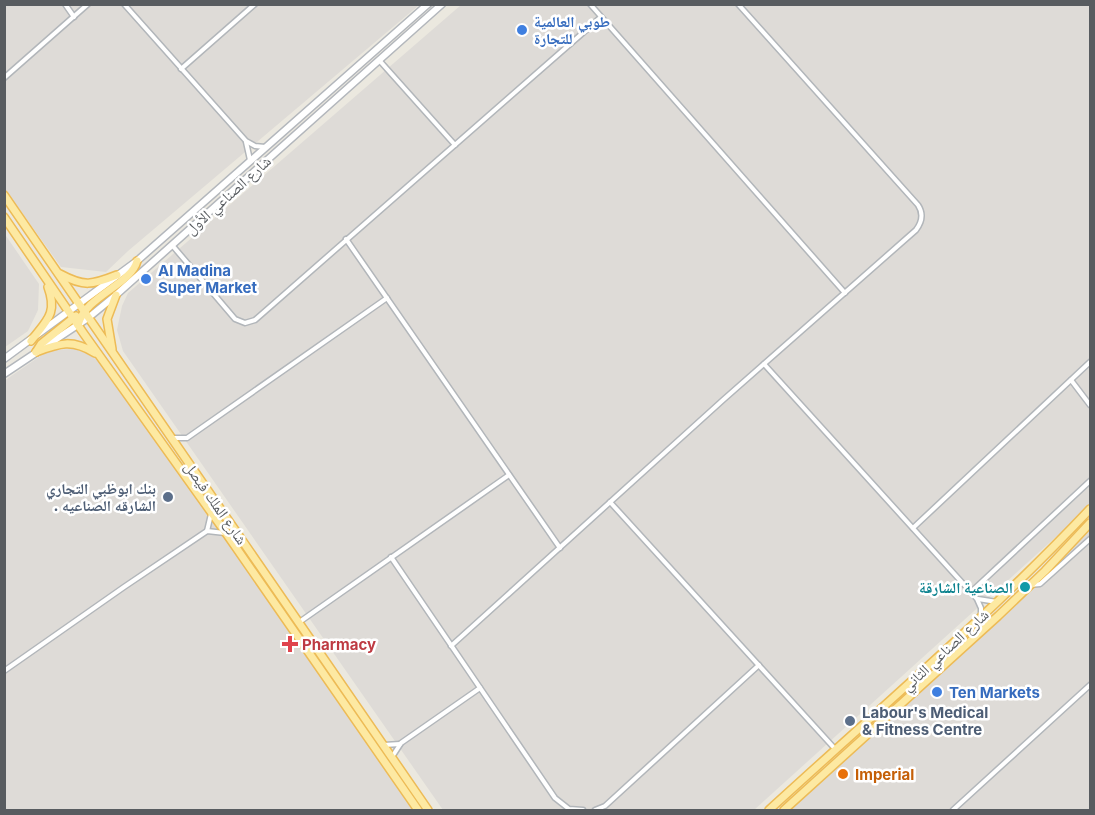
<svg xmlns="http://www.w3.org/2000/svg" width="1095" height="815" font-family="Inter,'Noto Naskh Arabic',sans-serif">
<rect width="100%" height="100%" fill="#ebe8df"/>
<g fill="#dedbd7">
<path d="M 5,5 L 419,5 L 128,251 L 106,272 L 61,267 L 5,189 Z"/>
<path d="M 461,5 L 1090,5 L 1090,506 L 754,810 L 443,810 L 123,351 L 117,330 L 122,306 L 128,293 Z"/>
<path d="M 4,233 L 39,284 L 38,310 L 28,331 L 5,347 Z"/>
<path d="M 75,349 L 100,359 L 413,810 L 5,810 L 4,381 L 49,350 Z"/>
<path d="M 1090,530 L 1090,810 L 788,810 L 1016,601 Z"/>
</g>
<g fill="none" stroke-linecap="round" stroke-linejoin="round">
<g stroke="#b2b6ba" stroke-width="7">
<g id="minor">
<path d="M 65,4 L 74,17"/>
<path d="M 124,4 L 246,141 L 255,146 L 265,147"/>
<path d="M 590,4 L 845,293"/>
<path d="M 379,60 L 455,145"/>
<path d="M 181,69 L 255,4"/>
<path d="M 4,78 L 88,4"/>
<path d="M 246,142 L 250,160"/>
<path d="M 346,239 L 560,548"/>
<path d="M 172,245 L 235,319 L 245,323 L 255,320 L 601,17"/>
<path d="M 764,364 L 977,599 L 981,608 L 981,616"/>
<path d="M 1071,380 L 1090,405"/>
<path d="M 174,438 L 187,438 L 387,298"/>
<path d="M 610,502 L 836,750"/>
<path d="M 913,528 L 1090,362"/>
<path d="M 207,531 L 211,514"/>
<path d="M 391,557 L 555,798 L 569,809 L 583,810"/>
<path d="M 1030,585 L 1040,584 L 1090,539"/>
<path d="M 971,592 L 1090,481"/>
<path d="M 978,599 L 997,602"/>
<path d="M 298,623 L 509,475"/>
<path d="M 451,646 L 723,400 L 916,230 C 922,222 924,214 918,205 L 738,4"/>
<path d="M 4,671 L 124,587 L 207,531 L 225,533"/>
<path d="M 384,745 L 400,744"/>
<path d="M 392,757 L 401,743 L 480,688"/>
<path d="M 595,810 L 605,806 L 759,665"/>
<path d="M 953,810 L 1090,685"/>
</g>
</g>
<g stroke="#b3b7bc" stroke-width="9">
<g id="secondary">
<path d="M 4,359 L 137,261 L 428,4"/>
<path d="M 4,374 L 88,318 L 116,295 L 442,4"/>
</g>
</g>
<g stroke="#edbb56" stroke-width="10">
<g id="primary">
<path d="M 4,195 L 428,810"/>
<path d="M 4,217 L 84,334 L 226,533 L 418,810"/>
<path d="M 60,274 C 84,287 92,285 117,275"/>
<path d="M 78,325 C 86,295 131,285 137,261"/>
<path d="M 31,341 C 46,321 58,314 48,287"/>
<path d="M 112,349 L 107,319 L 116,295"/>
<path d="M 36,352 L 41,344 L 76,316"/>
<path d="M 36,352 C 60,343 72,339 95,353"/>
<path d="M 769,810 C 877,711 989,616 1090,509"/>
<path d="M 784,810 L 998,616 L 1045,571 L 1090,523"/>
</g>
</g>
<use href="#minor" stroke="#fff" stroke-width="4"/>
<use href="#secondary" stroke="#fff" stroke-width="6"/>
<use href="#primary" stroke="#fde9a2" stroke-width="7"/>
</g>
<g fill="#3f7fe0" stroke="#fff" stroke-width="2">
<circle cx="522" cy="30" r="6"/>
<circle cx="146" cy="279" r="6"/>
<circle cx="937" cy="692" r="6"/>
</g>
<g fill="#5c6f8a" stroke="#fff" stroke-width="2">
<circle cx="168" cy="497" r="6"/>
<circle cx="850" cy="721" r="6"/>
</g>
<circle fill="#0f9aa8" stroke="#fff" stroke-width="2" cx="1025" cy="587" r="6"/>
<path fill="#e0444e" stroke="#fff" stroke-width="2" d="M287 635h6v6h6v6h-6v6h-6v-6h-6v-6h6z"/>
<circle fill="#e8710a" stroke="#fff" stroke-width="2" cx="843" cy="774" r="6"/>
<g text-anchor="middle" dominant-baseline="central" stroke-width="5" stroke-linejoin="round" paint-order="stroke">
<g font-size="15" font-weight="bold" fill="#366cbe" stroke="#fff" text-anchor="start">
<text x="534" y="21">طوبي العالمية<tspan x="534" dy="17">للتجارة</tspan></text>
<text x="158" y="270">Al Madina<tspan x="158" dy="17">Super Market</tspan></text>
<text x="949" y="692">Ten Markets</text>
</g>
<g font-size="15" fill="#585c60" stroke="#fff">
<text transform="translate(228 195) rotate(-42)">شارع الصناعي الأول</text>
<text transform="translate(216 503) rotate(55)">شارع الملك فيصل</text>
<text transform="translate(945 650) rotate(-43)">شارع الصناعي الثاني</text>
</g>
<g font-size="15" font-weight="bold" fill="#4e5e75" stroke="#fff" text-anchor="end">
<text x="156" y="488">بنك ابوظبي التجاري<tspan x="156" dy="17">. الشارقه الصناعيه</tspan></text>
<text x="862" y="712" text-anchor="start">Labour's Medical<tspan x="862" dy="17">&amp; Fitness Centre</tspan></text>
</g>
<g font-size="15" font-weight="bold" fill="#0d838f" stroke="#fff" text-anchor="end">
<text x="1013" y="587">الصناعية الشارقة</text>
</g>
<g font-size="15" font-weight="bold" fill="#be3a42" stroke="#fff" text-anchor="start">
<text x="302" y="644">Pharmacy</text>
</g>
<g font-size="15" font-weight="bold" fill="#c56008" stroke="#fff" text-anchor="start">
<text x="855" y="774">Imperial</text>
</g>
</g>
<rect width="1095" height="815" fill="none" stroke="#585c60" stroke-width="12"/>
</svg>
